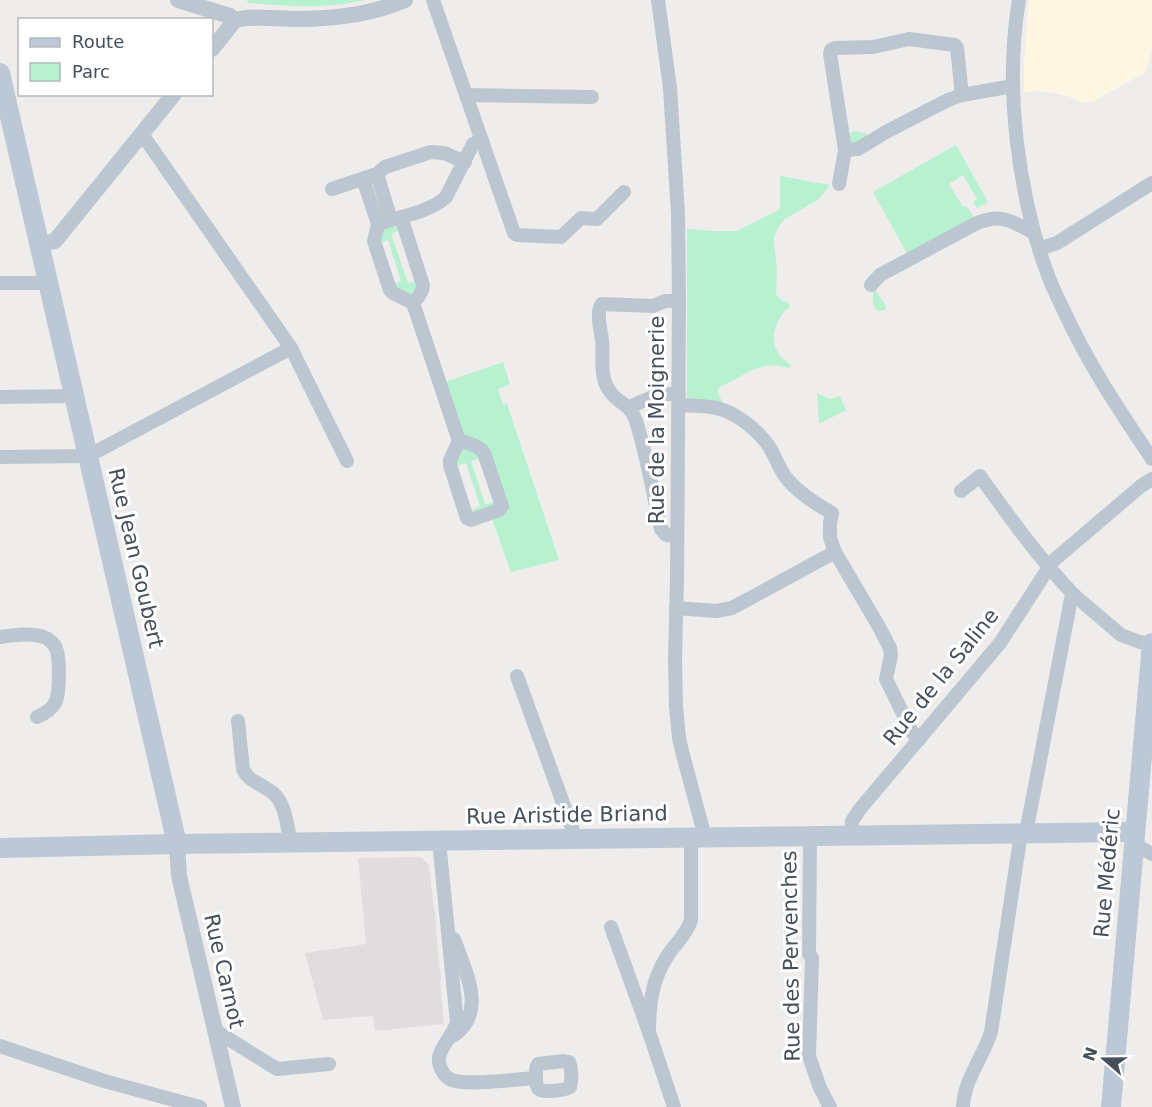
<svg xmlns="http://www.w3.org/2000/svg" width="1152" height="1107" font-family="'DejaVu Sans',sans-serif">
<rect width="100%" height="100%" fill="#efecec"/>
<path fill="#fcf6e3" d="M 1029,0 L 1152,0 L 1152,50 L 1145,73 L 1092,102 L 1082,102 L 1070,97 L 1055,93 L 1039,91 L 1024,92 L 1024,61 Z"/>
<path fill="#e0ddde" d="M 421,857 L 429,865 L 434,911 L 435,911 L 439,967 L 440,968 L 441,979 L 440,980 L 444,1024 L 375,1031 L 373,1016 L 323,1020 L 305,953 L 366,944 L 358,858 Z"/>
<g fill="#b7f1d0">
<path d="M 247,0 L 365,0 C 327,9 287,6 248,3 Z"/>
<path d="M 852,131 L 866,133 L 870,137 L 851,145 L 848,136 Z"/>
<path d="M 956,145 L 988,202 L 977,208 L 973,202 L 977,199 L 963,175 L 949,184 L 963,207 L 966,206 L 976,220 L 909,257 L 873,192 Z"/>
<path d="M 780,176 L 830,185 L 819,199 L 785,219 L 778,227 L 774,237 L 774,244 L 777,268 L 776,294 L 782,301 L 788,302 L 790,307 C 775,317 768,340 780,356 C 783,359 787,362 791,365 L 789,368 C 758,359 747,376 721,386 L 717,390 L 722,402 L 726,408 L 687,401 L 687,229 L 714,231 L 737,231 L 780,209 Z"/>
<path d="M 392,226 L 397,227 L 401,230 L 391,234 L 408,283 L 418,281 L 414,294 L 408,296 L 392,284 L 401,281 L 388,240 L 379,243 L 381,230 Z"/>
<path d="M 875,290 L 886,306 L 885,310 L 878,311 L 876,309 L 873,304 L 873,292 Z"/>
<path d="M 503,362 L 510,384 L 498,389 L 503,405 L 507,404 L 559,560 L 511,572 L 492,519 L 505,514 L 508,507 L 489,448 L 461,433 L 445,385 L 448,381 Z"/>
<path d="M 817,393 L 829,399 L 840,396 L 846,410 L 819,424 Z"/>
<path d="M 465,447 L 478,453 L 480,458 L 471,461 L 485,504 L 494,502 L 495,505 L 473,513 L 472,510 L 480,506 L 466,463 L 457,466 L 455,461 L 460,449 Z"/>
</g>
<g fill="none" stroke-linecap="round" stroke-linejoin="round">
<g stroke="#bcc6d0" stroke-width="14">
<path d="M 433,0 L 514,233 L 517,235 L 561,237 L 581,218 L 597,219 L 624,192"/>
<path d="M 658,0 L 670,88 L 678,214 L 679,301 L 677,579 L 675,659 L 676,706 L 679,738 L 683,755 L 705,837"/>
<path d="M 1019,0 C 1004,86 1018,196 1049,278 C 1053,289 1059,300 1064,311 C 1088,364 1120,411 1152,459"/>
<path d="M 466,95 L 592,97"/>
<path d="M 845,150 L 858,149 L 886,132 L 948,100 L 962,95 L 1013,86"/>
<path d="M 377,174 L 391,220"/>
<path d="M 363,179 L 378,224 L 374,241 L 390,290 L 393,293 L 413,303 C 418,298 423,292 423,285 L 401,217"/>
<path d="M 839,184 L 845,150 L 830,54 L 831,50 L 835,48 L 873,47 L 909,39 L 955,45 L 957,48 L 962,95"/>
<path d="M 332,189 L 377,174 L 385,167 L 431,152 L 444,153 L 465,162"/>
<path d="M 378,224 C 399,217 430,212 446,197 L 473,144 L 482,140"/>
<path d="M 1039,249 L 1057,243 L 1152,183"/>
<path d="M 0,283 L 48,283"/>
<path d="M 871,285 L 880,275 L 975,224 C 1001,213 1010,220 1034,233"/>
<path d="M 413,303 L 459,441"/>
<path d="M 291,348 L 347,461"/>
<path d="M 0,397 L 74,396"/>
<path d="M 679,405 C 692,406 707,405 720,409 C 738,414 760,432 770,448 C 776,458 780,471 788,480 C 800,494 816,504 832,513 L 830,523 L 830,538 L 835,552 L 878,625 L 890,648 L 891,655 L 886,679 L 912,732 L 919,740"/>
<path d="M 629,407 L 660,394 L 679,394"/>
<path d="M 459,441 C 467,442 479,446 484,453 L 502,506 L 499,510 L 471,520 L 467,518 L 450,465 L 450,460 Z"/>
<path d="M 0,457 L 88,456 L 291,348 L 142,134"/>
<path d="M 961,491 L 980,476 C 1010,518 1038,557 1074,595"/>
<path d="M 677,536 L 666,535 L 661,529 C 653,494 647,455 636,421 C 629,401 618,405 609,390 C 599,376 604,356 602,340 C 601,331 598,322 599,313 C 599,309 600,307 602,304 L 653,306 L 665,301 L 679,301"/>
<path d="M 676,608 L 716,611 L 732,608 L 835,552"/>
<path d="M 0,637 C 14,635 33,632 46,638 C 50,640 54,644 56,648 C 60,657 60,695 55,703 C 51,710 44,714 37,717"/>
<path d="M 517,676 L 576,839"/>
<path d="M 238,721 L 243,769 C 248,781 262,784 273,793 C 286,804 287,827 291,843"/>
<path d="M 1026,833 L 1071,599 L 1074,595 L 1121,635 L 1140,642 L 1152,644"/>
<path d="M 851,835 L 852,821 L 860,809 L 1000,643 L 1053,561 L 1141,486 L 1152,479"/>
<path d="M 810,836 L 809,954 L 812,958 L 809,1056 L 820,1088 L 830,1107"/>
<path d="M 439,841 L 457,1023 C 453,1034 441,1047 439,1057 C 438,1065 443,1077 452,1080 C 468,1086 517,1079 536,1078"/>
<path d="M 1133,843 L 1152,854"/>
<path d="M 611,927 L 649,1032 L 674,1107"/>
<path d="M 216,1031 L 277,1069 L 329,1064"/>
<path d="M 649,1032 C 649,1004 652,979 668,955 C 675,944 687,934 691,920 L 691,837"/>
<path d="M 453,1036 C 488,1013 465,970 454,939"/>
<path d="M 0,1046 L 104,1081 L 200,1107"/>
<path d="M 564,1061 L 569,1062 C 572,1069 572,1080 570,1087 C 565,1090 542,1094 538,1088 C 537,1086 536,1080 536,1078 C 536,1072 535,1069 538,1064 Z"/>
<path d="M 963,1107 C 964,1079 983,1058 991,1032 L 1021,833"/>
</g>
<g stroke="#bcc6d0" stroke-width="16">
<path d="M 178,0 L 230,16 L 235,20"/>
<path d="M 235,20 C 254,15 276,19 296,19 C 332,19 371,15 405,0"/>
<path d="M 212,49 L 235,20"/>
<path d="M 39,244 L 55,241 L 174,94"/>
<path d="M 177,844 L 179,876 L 233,1107"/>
</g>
<g stroke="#bdc8d7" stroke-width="20">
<path d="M 0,73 L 177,844"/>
<path d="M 0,848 L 177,844 L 1134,832"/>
<path d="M 1111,1107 L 1152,643"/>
</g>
</g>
<g text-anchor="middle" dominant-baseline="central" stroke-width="6" stroke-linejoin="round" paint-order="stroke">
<g font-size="21" fill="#444f5b" stroke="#fff">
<text transform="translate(657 420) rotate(-90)">Rue de la Moignerie</text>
<text transform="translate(136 558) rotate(77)">Rue Jean Goubert</text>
<text transform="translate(941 677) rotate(-51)">Rue de la Saline</text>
<text transform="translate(567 815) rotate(-1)">Rue Aristide Briand</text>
<text transform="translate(1107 873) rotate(-85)">Rue Médéric</text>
<text transform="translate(791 956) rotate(-91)">Rue des Pervenches</text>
<text transform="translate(224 971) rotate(77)">Rue Carnot</text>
</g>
</g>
<rect x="18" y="18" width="195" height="78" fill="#ffffff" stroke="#b4b9bd" stroke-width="1.5"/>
<rect x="30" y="38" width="30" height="9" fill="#bdc8d7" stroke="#b4b9bd" stroke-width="1.5"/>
<text x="72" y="48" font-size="18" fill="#444f5b">Route</text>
<rect x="30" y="63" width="30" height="18" fill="#b7f1d0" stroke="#b4b9bd" stroke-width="1.5"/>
<text x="72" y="78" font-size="18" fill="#444f5b">Parc</text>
<g transform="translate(1104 1059) rotate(290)" stroke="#ffffff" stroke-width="4.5" paint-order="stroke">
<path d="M0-4.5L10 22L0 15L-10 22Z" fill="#444f5b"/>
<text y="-9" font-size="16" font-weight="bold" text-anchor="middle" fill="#444f5b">N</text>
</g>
</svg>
